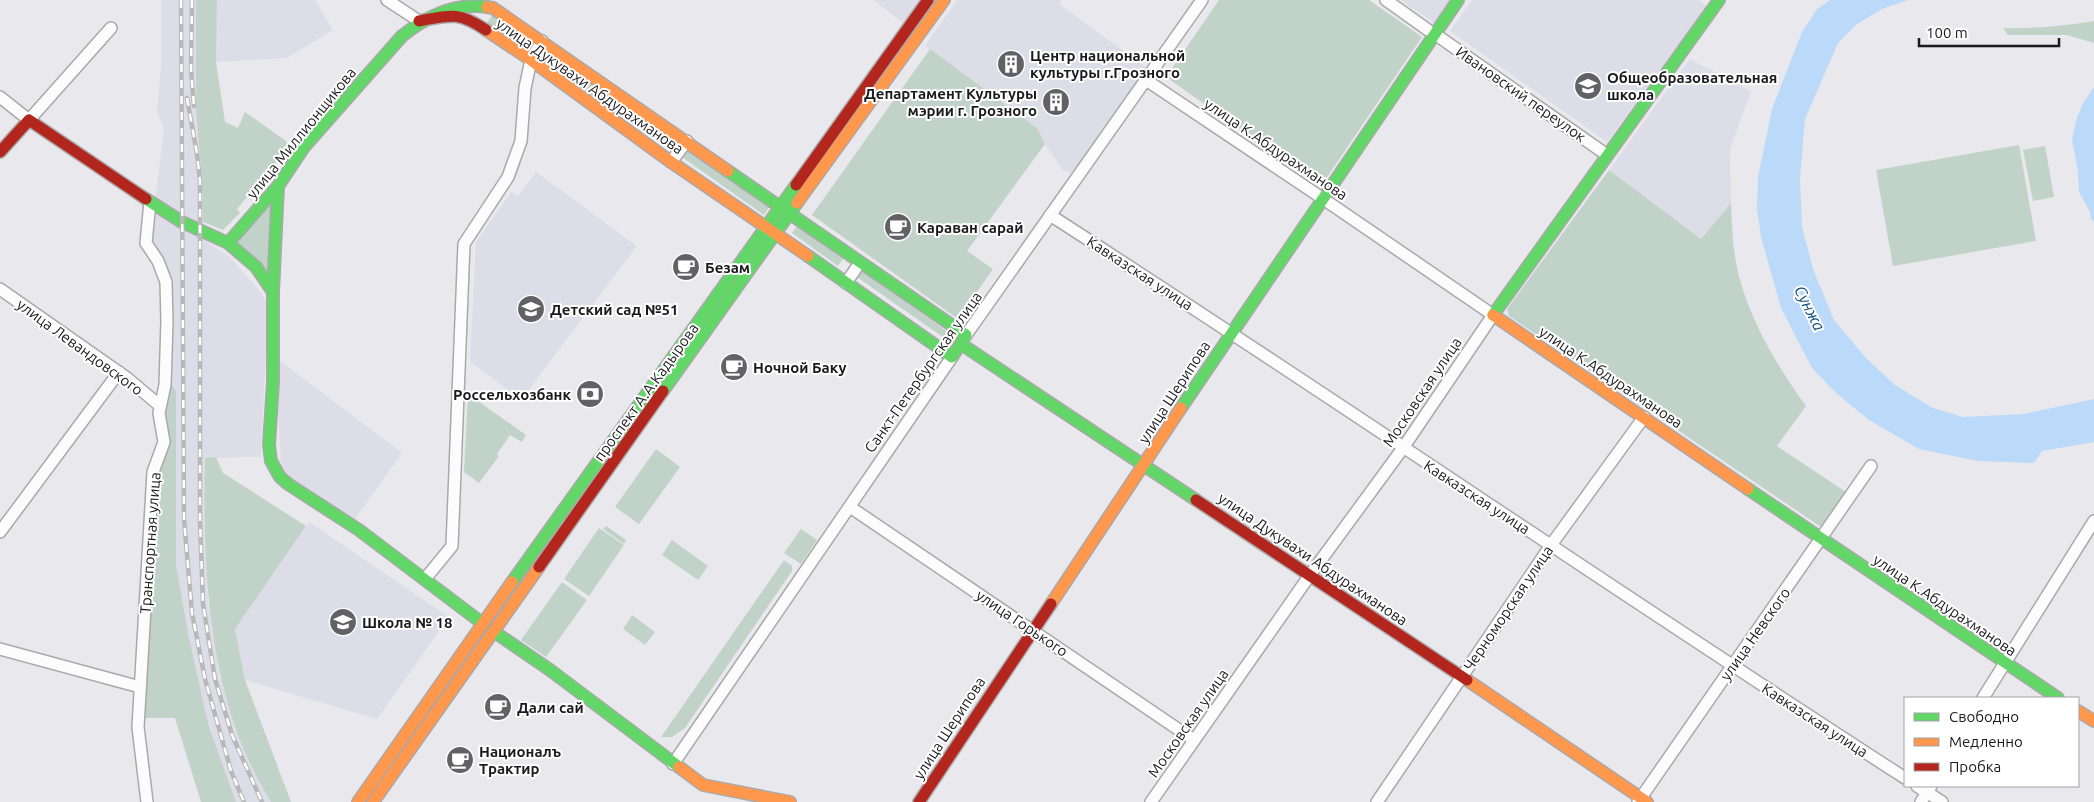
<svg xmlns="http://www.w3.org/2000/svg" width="2094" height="802" font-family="Ubuntu,sans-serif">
<rect width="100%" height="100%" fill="#e9e9ed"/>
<g fill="#dddde7">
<path d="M 161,0 L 196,0 L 196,110 L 202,182 L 203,239 L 230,257 L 262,294 L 268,306 L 261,457 L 205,458 L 208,600 L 219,672 L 237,730 L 258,780 L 271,802 L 236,802 L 231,792 L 209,727 L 189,638 L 176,565 L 176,391 L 170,383 L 170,281 L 150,241 L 164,129 L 157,112 L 161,66 Z"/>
<path d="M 217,0 L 315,0 L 333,30 L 287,58 L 216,62 Z"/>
<path d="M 873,0 L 920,0 L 903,23 Z"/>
<path d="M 957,0 L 1061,0 L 1059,4 L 1147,68 L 1073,174 L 1063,170 L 1045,144 L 1037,128 L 925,46 Z"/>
<path d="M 1401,0 L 1450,0 L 1434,23 Z"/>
<path d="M 1472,0 L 1699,0 L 1707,6 L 1607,142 L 1450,31 Z"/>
<path d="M 1690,59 L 1751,91 L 1730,149 L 1731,203 L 1701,239 L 1609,170 Z"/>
<path d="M 536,172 L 637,246 L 521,400 L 470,361 L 476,242 L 511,192 L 518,196 Z"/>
<path d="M 280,361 L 402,453 L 355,519 L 289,477 L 281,463 L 277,393 Z"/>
<path d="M 309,522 L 449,617 L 377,719 L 245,680 L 235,629 Z"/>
</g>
<g fill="#c1d3c8">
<path d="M 196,0 L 217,0 L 216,62 L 225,122 L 238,128 L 245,112 L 286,141 L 289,147 L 237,209 L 240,213 L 223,230 L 203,222 L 202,182 L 196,110 Z"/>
<path d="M 1219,0 L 1369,0 L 1422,37 L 1321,186 L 1166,77 Z"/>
<path d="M 492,15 L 532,42 L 526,50 L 487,23 Z"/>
<path d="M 2094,21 L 2094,43 L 2067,35 L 2008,35 L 2003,28 C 2034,29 2064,26 2094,21 Z"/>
<path d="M 930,49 L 1037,128 L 1045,144 L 967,251 L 993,269 L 958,319 L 812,215 Z"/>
<path d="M 553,56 L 677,143 L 672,151 L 547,64 Z"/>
<path d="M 2019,145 L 2036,241 L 1893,266 L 1876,170 Z"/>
<path d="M 2045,146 L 2054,197 L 2033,201 L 2023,150 Z"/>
<path d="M 688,149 L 770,206 L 764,215 L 682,157 Z"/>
<path d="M 1609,170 L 1701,239 L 1731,203 C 1732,228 1733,255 1740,280 C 1753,326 1778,367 1806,406 L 1777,446 L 1846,492 L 1821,527 L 1509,316 L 1507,309 Z"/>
<path d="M 278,186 L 273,292 L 228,243 Z"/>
<path d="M 797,226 L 843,259 L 838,266 L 792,233 Z"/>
<path d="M 862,271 L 951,334 L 947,340 L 857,277 Z"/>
<path d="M 170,383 L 176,391 L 176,565 L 189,638 L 209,727 L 236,802 L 201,802 L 175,718 L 142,718 L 158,473 L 169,441 L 165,404 Z"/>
<path d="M 468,394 L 526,435 L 522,442 L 510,435 L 497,454 L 499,456 L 479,483 L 464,472 Z"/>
<path d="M 656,449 L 680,467 L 639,524 L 615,507 Z"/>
<path d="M 216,457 L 223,473 L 306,526 L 235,629 L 245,680 L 291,802 L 271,802 C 207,699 203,575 205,458 Z"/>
<path d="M 606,526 L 626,540 L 624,544 L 603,529 Z"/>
<path d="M 599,528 L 624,545 L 589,596 L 564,579 Z"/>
<path d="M 801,529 L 817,540 L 801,564 L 784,553 Z"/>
<path d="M 672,540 L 708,566 L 698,580 L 662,555 Z"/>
<path d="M 784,560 L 792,566 L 792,571 L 685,728 L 672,737 L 661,737 Z"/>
<path d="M 562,582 L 587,600 L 546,657 L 521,640 Z"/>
<path d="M 632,615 L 655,632 L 645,645 L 623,629 Z"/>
</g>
<g fill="#bbd9f8">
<path d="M 1830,0 L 1908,0 L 1882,9 L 1857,24 L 1838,43 L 1805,119 L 1800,178 L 1802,227 L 1813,269 L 1834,320 L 1866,358 L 1895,385 L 1933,408 L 1963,417 L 2024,414 L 2094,399 L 2094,442 L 2042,451 L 2034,463 L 1978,461 L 1919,449 L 1869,420 L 1836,393 L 1812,368 L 1781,308 L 1761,237 L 1757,208 L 1758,177 L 1772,109 L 1802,32 L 1817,9 Z"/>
<path d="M 2094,87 L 2094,221 L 2091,219 L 2090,212 L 2079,192 L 2078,171 L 2072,140 L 2076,120 L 2082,105 Z"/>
</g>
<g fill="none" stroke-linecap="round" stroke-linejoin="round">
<g stroke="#a9a9ac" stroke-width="14">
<g id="street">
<path d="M 387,0 L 419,21"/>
<path d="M 1386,0 L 1428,30"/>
<path d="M 1435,34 L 1607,155"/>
<path d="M 1146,80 L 1322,198 L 1493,315 L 1403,448 L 1310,575 L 1151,802"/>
<path d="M 0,97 L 29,120 L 111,28"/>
<path d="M 671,162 L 687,141"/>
<path d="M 1050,215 C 1337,400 1618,593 1905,778"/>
<path d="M 846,283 L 859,264"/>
<path d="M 0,289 L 127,378 L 159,405"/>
<path d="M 966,335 L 1202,0"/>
<path d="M 850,507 L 1194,740"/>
<path d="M 0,532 L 119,372"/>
<path d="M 425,579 L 452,546 L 464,244 L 508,177 L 521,141 L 525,88 L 531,60 L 542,41"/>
<path d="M 0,649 L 140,687"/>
<path d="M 1983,698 L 2094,521"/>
<path d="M 673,764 L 952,357"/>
<path d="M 1917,786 L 1942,802"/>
<path d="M 147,802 L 138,727 L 153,472 L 164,442 L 159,413 L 165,385 L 167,321 L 166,282 L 158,261 L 146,243 L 150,202"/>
<path d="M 1377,802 L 1551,545 L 1644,417"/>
<path d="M 1638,802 L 1871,466"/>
<path d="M 1921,802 L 1931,786"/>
</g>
</g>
<g stroke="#a9a9ac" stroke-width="14">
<g id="fast">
<path d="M 728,171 L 966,335 L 952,357 L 808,256"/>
<path d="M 278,186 L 273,292 L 273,382 L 269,445 L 271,461 L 280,477 L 288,484 L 359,530 L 482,623"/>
<path d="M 146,199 L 182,222 L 228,243 L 256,267 L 273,292"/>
<path d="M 228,243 L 278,186 L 304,147 L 402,36 C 426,17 455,2 487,7"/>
<path d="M 1493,315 L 1719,0"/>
<path d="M 961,344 L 1196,500"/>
<path d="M 663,391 L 797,203"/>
<path d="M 1181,408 L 1458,0"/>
<path d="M 1748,489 L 2058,698"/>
<path d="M 512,582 L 796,185"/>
<path d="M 493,631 L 550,670 L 679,767"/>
</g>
</g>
<g stroke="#a9a9ac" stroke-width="14">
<g id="slow">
<path d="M 487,7 L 493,8 L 728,171"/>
<path d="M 486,30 L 531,60 L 671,162 L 808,256"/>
<path d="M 797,203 L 944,0"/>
<path d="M 1493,315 L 1748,489"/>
<path d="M 1051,604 L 1181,408"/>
<path d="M 1467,680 L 1647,802"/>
<path d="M 2078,711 L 2094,721"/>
<path d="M 679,767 L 703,785 L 790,802"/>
<path d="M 358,802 L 512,582"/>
<path d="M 373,802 L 539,567"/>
</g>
</g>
<g stroke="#a9a9ac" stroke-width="14">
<g id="jam">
<path d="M 419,21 C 450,15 458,11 486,30"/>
<path d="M 0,152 L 29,120 L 146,199"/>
<path d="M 796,185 L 928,0"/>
<path d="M 1196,500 L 1467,680"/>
<path d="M 539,567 L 663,391"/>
<path d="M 919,802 L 1051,604"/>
</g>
</g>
<use href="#street" stroke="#fcfcfc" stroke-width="11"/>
<use href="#fast" stroke="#63d668" stroke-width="11"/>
<use href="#slow" stroke="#ff974d" stroke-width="11"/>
<use href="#jam" stroke="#b3261e" stroke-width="11"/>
<g stroke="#b8b8b8" stroke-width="4.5">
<g id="rail">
<path d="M 181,0 L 184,519 L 192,613 L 205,679 L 231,771 L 244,802"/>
<path d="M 192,0 L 191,70 L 194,106"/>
<path d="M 187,98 L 197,154 L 200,181 L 200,521 L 203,604 L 215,679 L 232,735 L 262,802"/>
</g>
</g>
<use href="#rail" stroke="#fff" stroke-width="2.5" stroke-dasharray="8" stroke-linecap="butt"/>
</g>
<defs>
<g id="building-disc" transform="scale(1.4375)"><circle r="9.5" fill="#626266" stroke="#fff"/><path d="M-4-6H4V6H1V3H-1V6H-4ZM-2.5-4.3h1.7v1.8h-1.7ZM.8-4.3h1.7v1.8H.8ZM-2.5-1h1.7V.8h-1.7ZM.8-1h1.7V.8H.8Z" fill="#fff"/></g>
<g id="school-disc" transform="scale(1.4375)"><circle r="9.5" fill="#626266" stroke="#fff"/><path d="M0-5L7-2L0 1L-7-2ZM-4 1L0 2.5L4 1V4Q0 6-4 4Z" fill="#fff"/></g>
<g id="cafe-disc" transform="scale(1.4375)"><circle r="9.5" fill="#626266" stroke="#fff"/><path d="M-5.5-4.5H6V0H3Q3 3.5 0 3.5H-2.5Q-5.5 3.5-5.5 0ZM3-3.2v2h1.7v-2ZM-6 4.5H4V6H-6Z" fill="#fff"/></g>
<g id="bank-disc" transform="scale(1.4375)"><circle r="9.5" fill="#626266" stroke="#fff"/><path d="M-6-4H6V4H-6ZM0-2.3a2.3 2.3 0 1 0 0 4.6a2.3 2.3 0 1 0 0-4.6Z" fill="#fff"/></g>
</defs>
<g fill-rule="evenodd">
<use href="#building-disc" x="1011" y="64"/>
<use href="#school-disc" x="1588" y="86"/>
<use href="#building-disc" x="1056" y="102"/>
<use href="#cafe-disc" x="898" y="227"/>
<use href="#cafe-disc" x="686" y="267"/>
<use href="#school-disc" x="531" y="309"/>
<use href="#cafe-disc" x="734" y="367"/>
<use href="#bank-disc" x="590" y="394"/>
<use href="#school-disc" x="343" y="622"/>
<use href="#cafe-disc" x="498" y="707"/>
<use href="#cafe-disc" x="460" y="760"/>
</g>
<g text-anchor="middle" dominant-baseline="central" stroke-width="4" stroke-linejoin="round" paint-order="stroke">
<g font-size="15" font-weight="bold" fill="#1a1a1d" stroke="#fff" text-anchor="start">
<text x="1030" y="55">Центр национальной<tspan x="1030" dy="17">культуры г.Грозного</tspan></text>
<text x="1607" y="77">Общеобразовательная<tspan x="1607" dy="17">школа</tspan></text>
<text x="1037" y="93" text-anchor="end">Департамент Культуры<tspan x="1037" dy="17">мэрии г. Грозного</tspan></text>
<text x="917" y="227">Караван сарай</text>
<text x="705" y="267">Безам</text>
<text x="550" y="309">Детский сад №51</text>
<text x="753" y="367">Ночной Баку</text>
<text x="571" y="394" text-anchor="end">Россельхозбанк</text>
<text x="362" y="622">Школа № 18</text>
<text x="517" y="707">Дали сай</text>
<text x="479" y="751">Националъ<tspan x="479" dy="17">Трактир</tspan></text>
</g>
<g font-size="15" fill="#1a1a1d" stroke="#fff">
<text transform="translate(590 86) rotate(35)">улица Дукувахи Абдурахманова</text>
<text transform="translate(1521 94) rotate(35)">Ивановский переулок</text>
<text transform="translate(301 133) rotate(-51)">улица Миллионщикова</text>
<text transform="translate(1276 149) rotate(34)">улица К.Абдурахманова</text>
<text transform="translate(1140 273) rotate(33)">Кавказская улица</text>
<text transform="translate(80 347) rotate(36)">улица Левандовского</text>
<text transform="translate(923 372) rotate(-55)">Санкт-Петербургская улица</text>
<text transform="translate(1611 377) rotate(34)">улица К.Абдурахманова</text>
<text transform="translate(646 392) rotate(-54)">проспект А.А.Кадырова</text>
<text transform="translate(1174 392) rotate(-57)">улица Шерипова</text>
<text transform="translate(1422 392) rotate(-56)">Московская улица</text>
<text transform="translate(1477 497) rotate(33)">Кавказская улица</text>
<text transform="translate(150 543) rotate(-86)">Транспортная улица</text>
<text transform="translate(1313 559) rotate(34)">улица Дукувахи Абдурахманова</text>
<text transform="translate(1945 605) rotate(34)">улица К.Абдурахманова</text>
<text transform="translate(1508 608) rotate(-56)">Черноморская улица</text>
<text transform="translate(1022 623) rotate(34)">улица Горького</text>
<text transform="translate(1755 634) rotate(-55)">улица Невского</text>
<text transform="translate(1815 720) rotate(33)">Кавказская улица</text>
<text transform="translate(1188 723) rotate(-55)">Московская улица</text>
<text transform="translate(949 728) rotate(-57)">улица Шерипова</text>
</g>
<g font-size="16" font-style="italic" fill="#0a4b7e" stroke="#fff">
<text transform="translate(1810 308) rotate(63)">Сунжа</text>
</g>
</g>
<rect x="1904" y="697" width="175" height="90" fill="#ffffff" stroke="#a3a3a5"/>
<rect x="1914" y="713" width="25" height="8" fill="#63d668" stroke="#a3a3a5"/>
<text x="1949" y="722" font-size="15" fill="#1a1a1d">Свободно</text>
<rect x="1914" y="738" width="25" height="8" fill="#ff974d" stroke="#a3a3a5"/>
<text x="1949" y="747" font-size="15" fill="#1a1a1d">Медленно</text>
<rect x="1914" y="763" width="25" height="8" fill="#b3261e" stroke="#a3a3a5"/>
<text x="1949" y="772" font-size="15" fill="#1a1a1d">Пробка</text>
<path d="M1919 38v8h140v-8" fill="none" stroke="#1a1a1d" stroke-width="2.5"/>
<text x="1926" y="38" font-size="15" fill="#1a1a1d" stroke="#ffffff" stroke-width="4" paint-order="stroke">100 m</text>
</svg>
